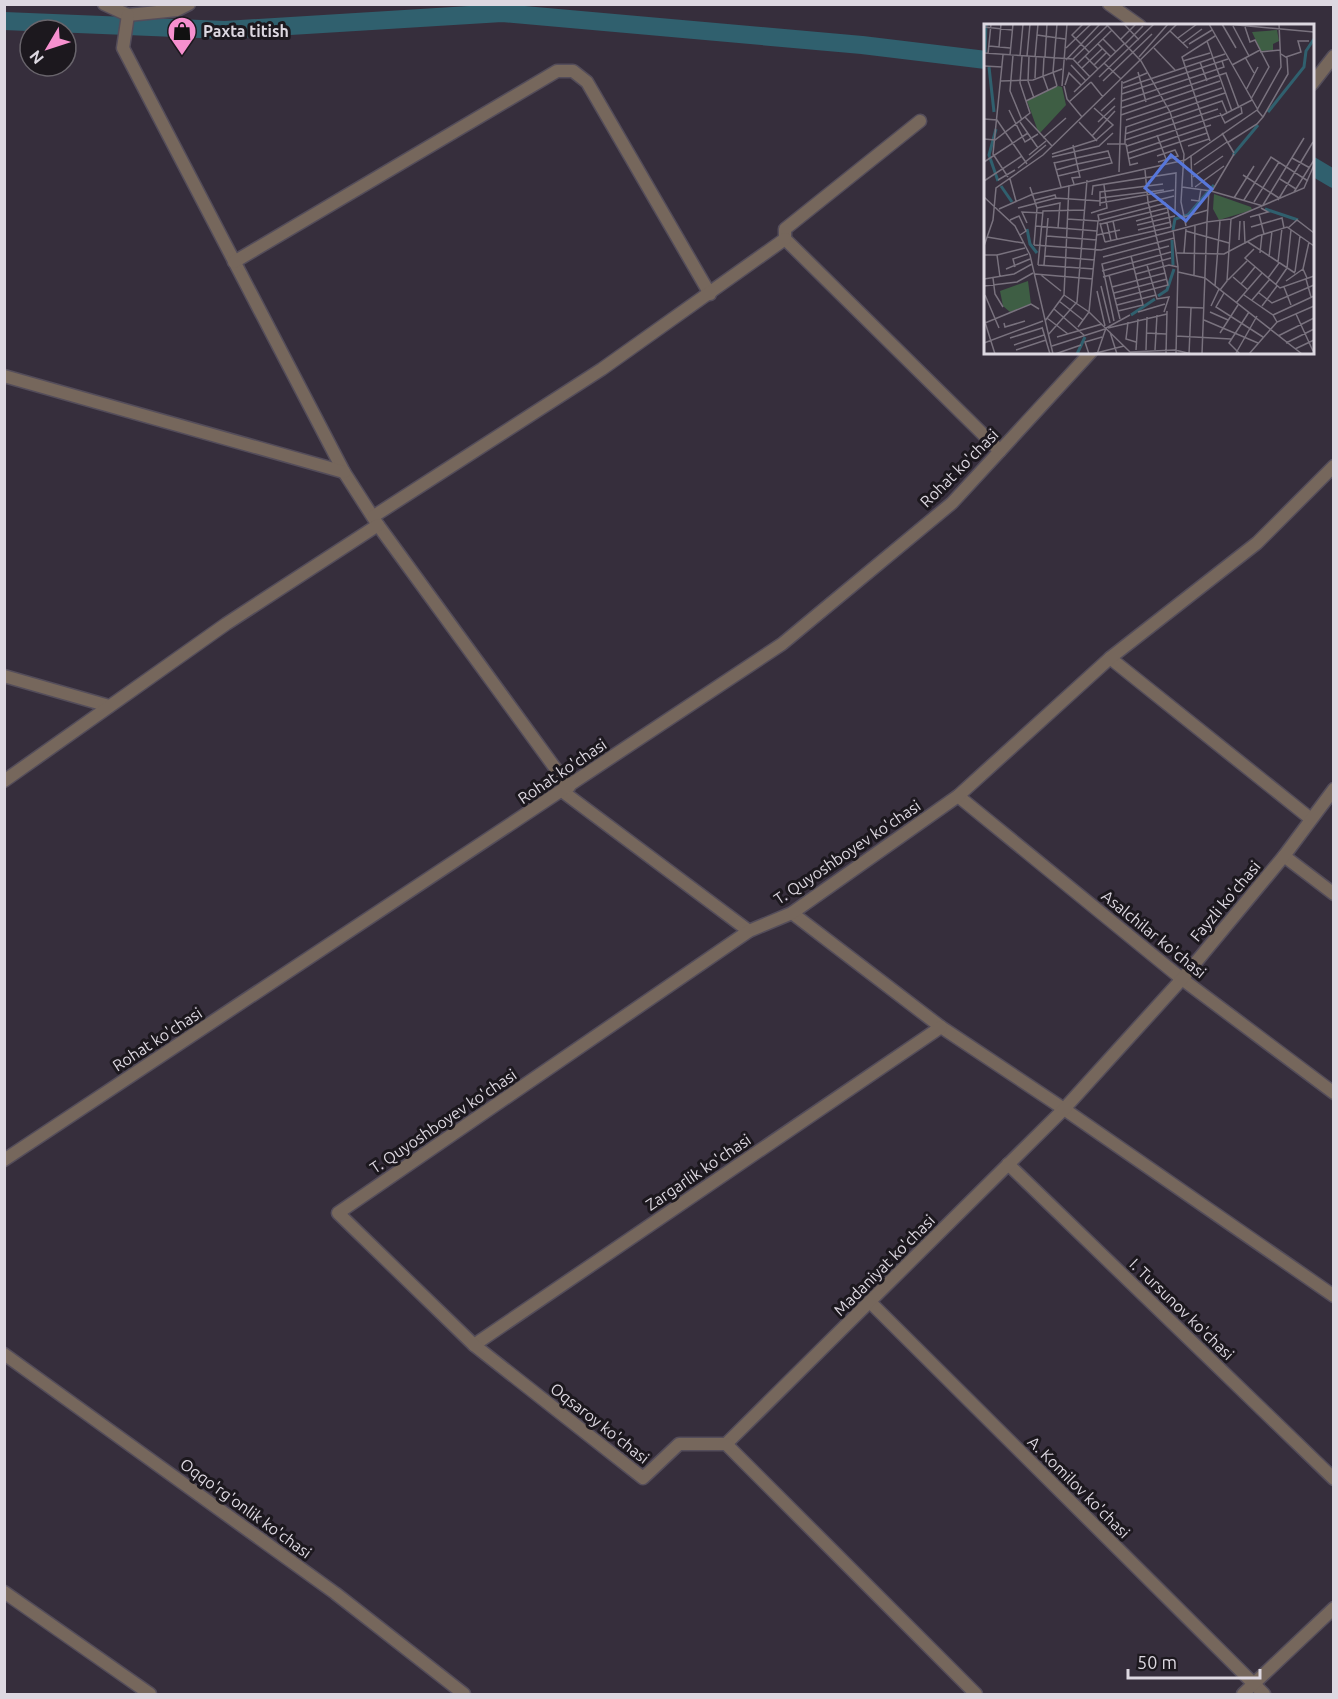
<svg xmlns="http://www.w3.org/2000/svg" width="1338" height="1699" font-family="Ubuntu,sans-serif">
<rect width="100%" height="100%" fill="#362e3c"/>
<g fill="none" stroke-linecap="round" stroke-linejoin="round">
<g stroke="#30606e" stroke-width="18">
<path d="M 4,21 L 225,30 L 502,13 L 862,45 L 986,60"/>
<path d="M 1312,166 L 1334,179"/>
</g>
<g stroke="#544d5a" stroke-width="15">
<g id="minor">
<path d="M 104,4 L 128,15 L 177,10 L 189,4"/>
<path d="M 1109,4 L 1140,26"/>
<path d="M 128,15 L 123,48 L 344,472 L 378,525 L 569,787"/>
<path d="M 920,121 L 785,229 L 785,239 L 1000,451"/>
<path d="M 234,262 L 557,71 L 573,71 L 587,82 L 710,294"/>
<path d="M 4,376 L 344,472"/>
<path d="M 374,516 L 602,369 L 785,239"/>
<path d="M 1110,658 L 1311,819"/>
<path d="M 4,676 L 109,706"/>
<path d="M 4,781 L 226,624 L 378,525"/>
<path d="M 562,791 L 749,931"/>
<path d="M 958,796 L 1182,979 L 1334,1093"/>
<path d="M 1284,856 L 1334,894"/>
<path d="M 792,913 L 941,1027 L 1064,1109 L 1334,1296"/>
<path d="M 1008,1164 L 1334,1479"/>
<path d="M 871,1303 L 1264,1694"/>
<path d="M 474,1345 L 941,1027"/>
<path d="M 726,1444 L 1064,1109 L 1182,979 L 1284,856 L 1334,789"/>
<path d="M 4,1592 L 150,1694"/>
<path d="M 976,1694 L 726,1444 L 679,1444 L 643,1478 L 474,1345 L 338,1213 L 749,931 L 792,913 L 958,796 L 1110,658 L 1257,543 L 1334,466"/>
<path d="M 1243,1694 L 1334,1608"/>
</g>
</g>
<g stroke="#544d5a" stroke-width="15">
<g id="tertiary">
<path d="M 1312,84 L 1334,56"/>
<path d="M 4,1160 L 782,644 L 952,503 L 1091,352"/>
<path d="M 4,1354 L 335,1593 L 464,1694"/>
</g>
</g>
<use href="#minor" stroke="#76675c" stroke-width="12"/>
<use href="#tertiary" stroke="#76675c" stroke-width="12"/>
</g>
<defs>
<g id="shop-pin" transform="scale(1.5)"><path d="M0 17L-7.5 6A9.5 9.5 0 1 1 7.5 6Z" fill="#f690cf" stroke="#1c181e"/><path d="M-5-2.5h2.3a2.7 3.5 0 0 1 5.4 0H5L5.5 6h-11ZM-1.5-2.5h3a1.5 2.3 0 0 0-3 0Z" fill="#111"/></g>
</defs>
<g fill-rule="evenodd">
<use href="#shop-pin" x="182" y="31"/>
</g>
<g text-anchor="middle" dominant-baseline="central" stroke-width="6" stroke-linejoin="round" paint-order="stroke">
<g font-size="16" font-weight="bold" fill="#ddd8e1" stroke="#1c181e" text-anchor="start">
<text x="203" y="31">Paxta titish</text>
</g>
<g font-size="16" fill="#ddd8e1" stroke="#1c181e">
<text transform="translate(959 468) rotate(-45)">Rohat ko'chasi</text>
<text transform="translate(562 771) rotate(-34)">Rohat ko'chasi</text>
<text transform="translate(847 852) rotate(-34)">T. Quyoshboyev ko'chasi</text>
<text transform="translate(1225 901) rotate(-50)">Fayzli ko'chasi</text>
<text transform="translate(1154 934) rotate(39)">Asalchilar ko'chasi</text>
<text transform="translate(157 1039) rotate(-33)">Rohat ko'chasi</text>
<text transform="translate(443 1121) rotate(-34)">T. Quyoshboyev ko'chasi</text>
<text transform="translate(698 1172) rotate(-34)">Zargarlik ko'chasi</text>
<text transform="translate(884 1265) rotate(-45)">Madaniyat ko'chasi</text>
<text transform="translate(1182 1309) rotate(44)">I. Tursunov ko'chasi</text>
<text transform="translate(600 1423) rotate(38)">Oqsaroy ko'chasi</text>
<text transform="translate(1079 1487) rotate(45)">A. Komilov ko'chasi</text>
<text transform="translate(246 1508) rotate(36)">Oqqo'rg'onlik ko'chasi</text>
</g>
</g>
<g transform="translate(984 24)">
<rect width="330" height="330" fill="#362e3c"/>
<path d="M 293,6 L 295,17 L 289,20 L 289,26 L 277,27 L 268,8 ZM 74,62 L 78,63 L 82,81 L 55,110 L 43,77 ZM 230,170 L 267,183 L 268,186 L 235,196 L 229,185 ZM 44,257 L 47,280 L 26,288 L 19,282 L 16,267 Z" fill="#3e5e44"/>
<path fill="none" stroke="#30606e" stroke-width="3" d="M 1,29 L 2,0M 5,43 L 10,88M 284,88 L 320,43 L 322,27 L 330,15M 12,105 L 5,131 L 14,157M 249,131 L 274,101M 17,162 L 28,178M 281,185 L 314,196M 43,205 L 46,220 L 53,229M 189,206 L 191,195 L 204,191 L 230,161M 188,216 L 189,241M 174,272 L 183,266 L 190,245M 147,291 L 171,275M 93,330 L 101,313"/>
<path fill="none" stroke="#79727e" stroke-width="1.5" d="M 99,0 L 88,11 L 105,28M 122,0 L 157,37 L 186,88 L 200,130 L 197,178 L 202,202M 140,0 L 155,16M 225,0 L 274,86M 238,0 L 252,24M 243,0 L 330,8M 249,2 L 265,32M 0,3 L 28,6M 261,3 L 266,18 L 271,16 L 285,43 L 267,75M 186,7 L 204,24M 53,11 L 81,15M 194,14 L 213,0M 119,15 L 132,28M 136,16 L 152,0M 223,17 L 248,87M 199,19 L 218,5M 114,20 L 127,33M 141,20 L 159,2M 205,20 L 228,6M 5,22 L 26,24M 15,23 L 17,0M 82,24 L 107,0M 145,24 L 170,0M 170,24 L 191,46M 276,28 L 296,26M 0,29 L 89,35M 4,30 L 7,0M 19,31 L 9,130 L 24,153M 26,31 L 29,0M 29,31 L 26,67 L 38,96M 36,32 L 39,0M 43,32 L 46,0M 45,32 L 44,57 L 50,74M 101,32 L 114,45M 51,33 L 54,0M 60,33 L 59,52 L 64,66M 61,33 L 63,0M 155,33 L 184,0M 261,33 L 270,49M 302,33 L 317,28 L 314,17 L 325,17M 82,36 L 116,0M 199,37 L 226,29M 216,38 L 223,57M 94,39 L 128,6M 120,39 L 137,55M 87,41 L 102,57M 110,41 L 123,28M 248,41 L 276,26M 0,42 L 18,43M 98,44 L 119,24M 154,48 L 162,78M 106,53 L 89,35 L 123,2M 115,53 L 145,24M 51,54 L 52,33M 16,57 L 49,56 L 78,45M 119,57 L 168,10M 107,58 L 119,73M 139,59 L 163,49M 81,61 L 85,49 L 97,61M 73,62 L 69,48 L 73,0M 78,62 L 83,0M 80,62 L 83,75 L 98,93M 139,64 L 241,30M 262,66 L 274,43M 90,68 L 140,20M 138,70 L 244,35M 42,77 L 73,62M 138,77 L 240,43 L 238,37M 85,78 L 107,58M 110,84 L 129,101 L 112,116M 137,84 L 242,49 L 255,84M 25,86 L 41,118 L 54,110M 117,87 L 131,74M 236,89 L 241,99 L 258,89 L 257,83M 137,91 L 236,57M 237,92 L 268,76M 41,93 L 68,122M 279,93 L 304,50 L 303,34 L 297,30M 0,95 L 13,96 L 43,140M 142,96 L 238,64M 36,98 L 54,124M 95,98 L 113,117M 114,98 L 131,82M 238,109 L 250,129M 141,110 L 238,77 L 243,89M 173,111 L 182,135M 108,112 L 131,87M 59,114 L 82,94M 0,115 L 11,116 L 46,89 L 36,59 L 38,32M 141,116 L 142,103 L 241,69M 226,117 L 198,33 L 231,12M 243,119 L 273,100 L 279,93 L 273,86M 123,120 L 141,120 L 141,116 L 234,85M 142,120 L 146,141 L 154,139M 143,122 L 237,91M 204,122 L 225,115M 144,129 L 227,101M 68,130 L 112,116M 45,131 L 62,117M 207,131 L 208,163M 173,132 L 191,126 L 194,132 L 174,138M 68,133 L 115,122 L 129,109M 308,134 L 326,144M 144,135 L 223,109M 0,138 L 44,109M 70,138 L 77,163M 70,139 L 124,127 L 126,133M 210,141 L 243,118M 34,144 L 62,121M 72,146 L 93,140 L 96,153 L 88,154 L 90,160M 135,148 L 138,57M 259,151 L 295,174M 74,152 L 128,139 L 126,133 L 93,140 L 89,121M 209,153 L 239,132M 26,155 L 32,177M 296,155 L 312,165M 14,156 L 31,146M 0,157 L 38,132M 46,163 L 53,184 L 50,221M 198,163 L 227,167 L 279,182M 211,163 L 240,142M 225,167 L 223,198 L 247,195 L 320,164 L 330,141M 228,167 L 250,130M 310,168 L 330,136M 108,171 L 109,162 L 192,149 L 191,188M 0,173 L 31,202 L 46,231 L 69,330M 116,174 L 180,166M 250,174 L 270,142M 51,176 L 71,171 L 72,174M 207,176 L 215,177 L 217,165M 260,176 L 287,133 L 324,157M 294,176 L 329,118M 270,178 L 295,138M 116,179 L 190,166M 183,181 L 187,203M 279,181 L 320,114M 116,182 L 116,168 L 179,160M 34,184 L 72,174 L 116,177M 53,184 L 76,179 L 74,204M 15,185 L 49,170 L 201,136 L 273,86 L 297,43 L 295,0M 107,189 L 123,184 L 120,161M 275,190 L 280,210M 200,193 L 224,186M 266,193 L 284,188 L 277,184M 83,195 L 114,197 L 182,179M 26,196 L 35,192 L 42,207 L 36,211M 115,196 L 114,191 L 190,172M 129,197 L 133,216M 152,197 L 185,188M 260,197 L 261,220M 43,199 L 38,188 L 59,189M 116,199 L 121,218M 123,199 L 127,217M 117,200 L 183,184M 153,201 L 191,192M 51,202 L 113,207M 267,203 L 298,194 L 300,204M 304,204 L 313,196 L 330,209M 154,206 L 187,198M 189,206 L 194,243 L 192,330M 202,207 L 245,219M 113,211 L 136,206M 63,212 L 113,216M 3,213 L 39,219M 255,216 L 256,197M 121,218 L 187,203M 264,218 L 311,249M 50,221 L 117,226 L 223,198 L 218,330M 0,222 L 9,196 L 12,164 L 59,131 L 193,0M 270,225 L 261,234 L 296,264 L 330,252M 193,229 L 240,230 L 274,212 L 303,203 L 330,222M 200,229 L 202,205M 276,229 L 278,210M 0,231 L 13,231 L 16,253M 13,231 L 41,224M 61,232 L 111,236M 119,233 L 190,214M 285,233 L 288,207M 294,238 L 298,204M 54,241 L 59,187 L 100,186M 54,241 L 110,245M 60,241 L 64,194M 163,241 L 173,275 L 185,273 L 180,288M 31,243 L 29,235 L 44,230M 303,244 L 307,206M 22,245 L 46,235M 118,247 L 187,228M 194,248 L 221,254 L 318,330M 311,248 L 316,212M 51,250 L 109,255M 152,250 L 185,241 L 194,243M 57,251 L 77,267M 125,251 L 136,295M 210,251 L 211,201M 119,253 L 187,234M 249,253 L 264,266M 9,254 L 11,270 L 19,283M 284,254 L 295,239M 323,254 L 319,245 L 325,218M 0,255 L 30,250 L 48,240M 322,255 L 327,273M 244,256 L 263,237M 302,257 L 319,245M 257,260 L 271,243M 292,260 L 303,244M 0,262 L 33,258 L 49,249M 117,262 L 126,299M 231,262 L 236,197M 128,263 L 181,249M 300,263 L 307,281M 236,266 L 243,257 L 247,195M 113,267 L 121,302M 130,269 L 183,255M 240,269 L 232,283 L 279,313M 275,269 L 288,279 L 330,261M 1,271 L 15,304M 80,271 L 85,161M 80,271 L 105,288 L 146,328M 260,271 L 289,291 L 293,298M 131,275 L 184,261 L 164,178 L 161,146M 268,276 L 286,255M 75,277 L 99,296M 252,279 L 278,249M 133,281 L 172,271M 227,282 L 235,265M 278,282 L 293,262M 193,283 L 220,284M 70,285 L 101,312M 134,287 L 159,281 L 147,232M 154,288 L 181,280M 226,288 L 244,296M 312,290 L 329,327M 289,291 L 330,272M 63,294 L 84,310M 0,295 L 11,330M 220,296 L 274,319M 61,297 L 80,271M 130,297 L 118,240 L 185,222M 144,298 L 142,315 L 152,318M 1,299 L 47,280 L 55,285M 20,299 L 21,303 L 41,297M 58,303 L 66,330M 94,303 L 105,288 L 114,197M 124,304 L 183,290M 126,308 L 133,330M 162,309 L 182,310M 236,309 L 254,281M 64,311 L 93,278 L 103,156M 192,312 L 247,315M 294,312 L 330,294M 73,313 L 118,300M 26,314 L 58,304M 0,319 L 59,297M 302,319 L 330,305M 30,321 L 60,311M 68,322 L 121,305M 311,325 L 330,316M 32,326 L 62,316M 152,326 L 154,295M 162,326 L 163,293M 171,326 L 173,291M 146,328 L 191,326 L 208,330M 252,329 L 273,292M 71,330 L 97,321M 105,330 L 101,318 L 118,313M 108,330 L 140,322M 113,330 L 122,304 L 146,291M 182,330 L 183,287M 205,330 L 207,284M 256,330 L 245,319 L 265,288M 265,330 L 293,298 L 330,282"/>
<path fill="#5777db" fill-opacity="0.15" stroke="#5777db" stroke-width="3" d="M 187,131 L 228,165 L 202,197 L 161,164 Z"/>
<rect width="330" height="330" fill="none" stroke="#ddd8e1" stroke-width="3"/>
</g>
<rect width="1338" height="1699" fill="none" stroke="#ddd8e1" stroke-width="12"/>
<g transform="translate(48 48) rotate(231)"><circle r="28" fill="#1c181e" stroke="#69656c" stroke-width="1.5"/>
<path d="M0-4.5L10 22L0 15L-10 22Z" fill="#f690cf"/>
<text y="-9" font-size="16" font-weight="bold" text-anchor="middle" fill="#ddd8e1">N</text>
</g>
<path d="M1128 1669v9h132v-9" fill="none" stroke="#ddd8e1" stroke-width="3"/>
<text x="1137" y="1669" font-size="18" fill="#ddd8e1" stroke="#1c181e" stroke-width="4.5" paint-order="stroke">50 m</text>
</svg>
